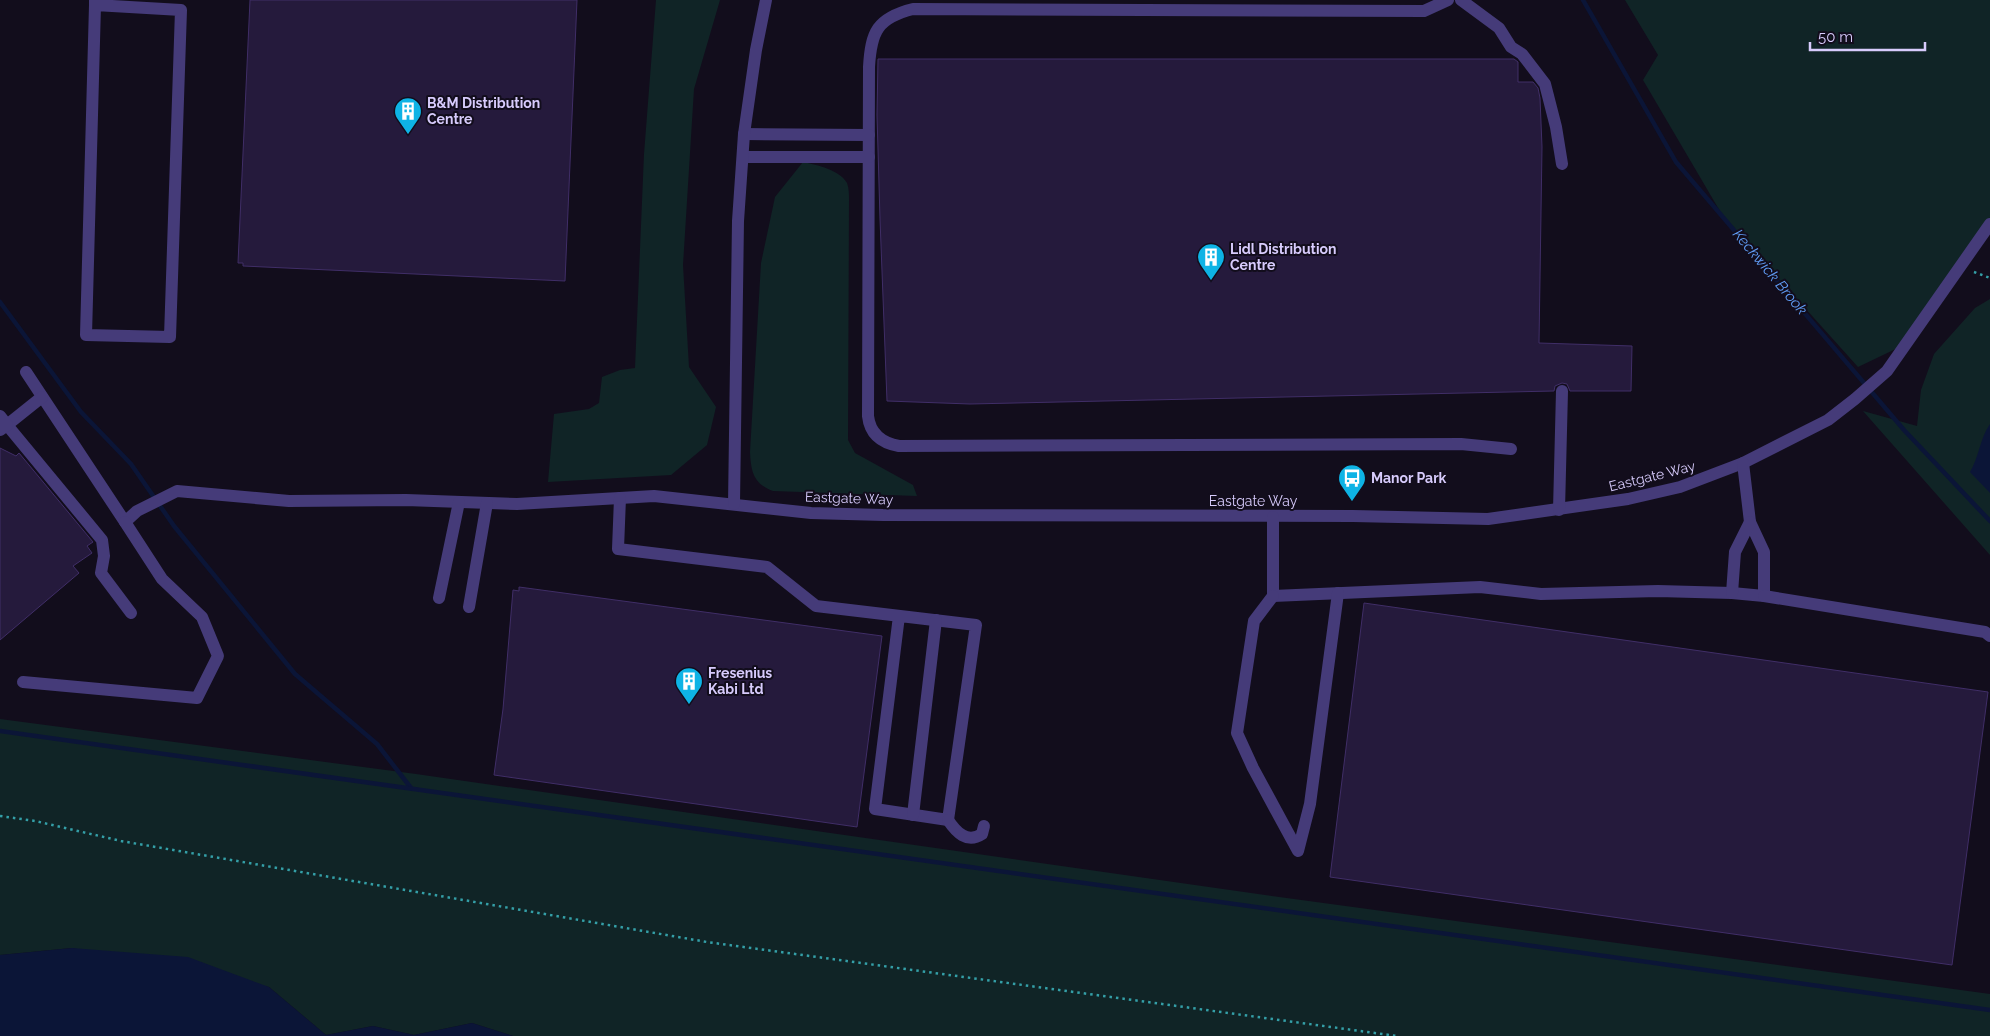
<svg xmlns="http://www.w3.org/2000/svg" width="1990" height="1036" font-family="Raleway,sans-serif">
<rect width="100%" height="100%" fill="#120d1c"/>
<g fill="#102426">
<path d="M 656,0 L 720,0 L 694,89 L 683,265 L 689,367 L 716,407 L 707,445 L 671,475 L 548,482 L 554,414 L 589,409 L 599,403 L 602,377 L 620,370 L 635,368 L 644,154 Z"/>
<path d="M 1625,0 L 1990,0 L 1990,224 L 1906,344 L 1858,367 L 1724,218 L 1643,80 L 1658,55 Z"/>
<path d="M 803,162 C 817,165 840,170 847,183 C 849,188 849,195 849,200 L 848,440 L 855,453 L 913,485 L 917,496 L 773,491 C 753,484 751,471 750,452 L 761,263 L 775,197 Z"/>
<path d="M 1990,299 L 1990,555 L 1863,411 L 1917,426 L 1921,390 L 1934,354 L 1975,308 Z"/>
<path d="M 0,719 L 416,774 L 1258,894 L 1990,994 L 1990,1036 L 513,1036 L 472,1023 L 414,1035 L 373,1026 L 326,1035 L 269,987 L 72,948 L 0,955 Z"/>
</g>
<g fill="#0b1537">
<path d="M 1990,424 L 1990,493 L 1970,472 C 1979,457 1980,438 1990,424 Z"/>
<path d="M 72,948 L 188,957 L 269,987 L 326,1035 L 373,1026 L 414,1035 L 472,1023 L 513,1036 L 0,1036 L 0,955 Z"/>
</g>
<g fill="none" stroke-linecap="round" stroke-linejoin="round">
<g stroke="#0b1537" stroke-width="4.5">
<path d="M 1583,0 L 1676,162 L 1904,430 L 1990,521"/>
<path d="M 0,302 L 81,412 L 131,464 L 174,526 L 295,674 L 377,744 L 411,788"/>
<path d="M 0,731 L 1990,1010"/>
</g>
</g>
<g fill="#251a3c" stroke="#402e67">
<path d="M 250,0 L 577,0 L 565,281 L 243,266 L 243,263 L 238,263 Z"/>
<path d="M 878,59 L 1514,59 L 1518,62 L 1518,82 L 1533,82 L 1538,88 L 1540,98 L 1542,147 L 1539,343 L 1632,346 L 1631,391 L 1570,391 L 1567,384 L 1562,383 L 1555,386 L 1554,391 L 970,404 L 887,401 L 880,219 L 877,115 Z"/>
<path d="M 0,448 L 16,456 L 19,453 L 93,542 L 87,546 L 92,553 L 73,566 L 79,573 L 0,640 Z"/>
<path d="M 519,587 L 882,636 L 857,827 L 494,775 L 503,709 L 513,590 L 519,591 Z"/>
<path d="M 1364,603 L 1988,692 L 1952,965 L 1330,877 Z"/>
</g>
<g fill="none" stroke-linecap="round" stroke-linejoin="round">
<g stroke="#349fa7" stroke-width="2.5" stroke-dasharray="2.5 4" stroke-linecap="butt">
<path d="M 1974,272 L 1990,278"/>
<path d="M 0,816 L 35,821 L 121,841 L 707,942 L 1397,1036"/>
</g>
<g stroke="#453b79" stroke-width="12">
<path d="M 1448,0 L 1424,11 L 913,9 C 877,18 871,32 869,67 L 868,416 C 870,434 882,443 899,446 L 1461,444 L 1511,449"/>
<path d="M 1461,0 L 1499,28 L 1511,47 L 1522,54 L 1545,84 L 1556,127 L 1562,164"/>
<path d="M 95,5 L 181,10 L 170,337 L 86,335 L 95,5 L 95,0"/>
<path d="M 744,134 L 869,135"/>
<path d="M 743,157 L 869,157"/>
<path d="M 26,372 L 125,522 L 137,511 L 177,491 L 289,501 L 406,500 L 517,504 L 654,496 L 811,513 L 883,515 L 1353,516 L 1488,519 L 1628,499 L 1680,487 L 1743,463 L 1828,420 L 1855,399 L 1887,371 L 1990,224"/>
<path d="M 42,397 L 7,425 L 102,540 L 104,556 L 101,573 L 131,613"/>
<path d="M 0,416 L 7,425 L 0,430"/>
<path d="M 620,498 L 618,549 L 767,567 L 816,606 L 976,625 L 948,820 L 875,809 L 899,616"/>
<path d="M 734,504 L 738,221 L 744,134 L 756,50 L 766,0"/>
<path d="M 1559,510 L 1562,391"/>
<path d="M 1273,517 L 1273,596 L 1480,587 L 1541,594 L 1658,591 L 1732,593 L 1764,596 L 1764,552 L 1750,522 L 1743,463"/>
<path d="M 1732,593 L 1735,552 L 1750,522"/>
<path d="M 1273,596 L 1254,621 L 1237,733 L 1253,768 L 1298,851 L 1310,804 L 1338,593"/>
<path d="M 1764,596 L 1985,632 L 1990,636"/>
<path d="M 439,598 L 459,502"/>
<path d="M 469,607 L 487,503"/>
<path d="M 23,682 L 197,698 L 218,656 L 202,617 L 162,579 L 125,522"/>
<path d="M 913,815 L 936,620"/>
<path d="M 948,820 C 956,832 967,844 982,834 L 984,826"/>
</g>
</g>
<defs>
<g id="building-pin" transform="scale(1.4375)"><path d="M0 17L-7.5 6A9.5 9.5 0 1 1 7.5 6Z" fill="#0eb3e5" stroke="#120d1c"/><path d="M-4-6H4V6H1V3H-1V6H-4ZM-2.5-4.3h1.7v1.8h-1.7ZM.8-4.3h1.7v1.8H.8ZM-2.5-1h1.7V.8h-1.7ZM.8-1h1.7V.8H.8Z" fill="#fff"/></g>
<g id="bus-pin" transform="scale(1.4375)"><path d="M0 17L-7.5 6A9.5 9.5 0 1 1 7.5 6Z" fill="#0eb3e5" stroke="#120d1c"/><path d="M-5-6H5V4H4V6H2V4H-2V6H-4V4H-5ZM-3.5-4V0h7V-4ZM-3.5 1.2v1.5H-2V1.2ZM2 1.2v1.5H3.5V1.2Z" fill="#fff"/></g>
</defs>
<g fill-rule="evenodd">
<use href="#building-pin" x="408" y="111"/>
<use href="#building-pin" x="1211" y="257"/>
<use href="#bus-pin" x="1352" y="478"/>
<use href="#building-pin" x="689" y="681"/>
</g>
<g text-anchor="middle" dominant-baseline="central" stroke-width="4" stroke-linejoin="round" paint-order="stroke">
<g font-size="14" font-weight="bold" fill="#d7cbfc" stroke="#120d1c" text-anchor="start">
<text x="427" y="103">B&amp;M Distribution<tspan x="427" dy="16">Centre</tspan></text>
<text x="1230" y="249">Lidl Distribution<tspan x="1230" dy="16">Centre</tspan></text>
<text x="1371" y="478">Manor Park</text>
<text x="708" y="673">Fresenius<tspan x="708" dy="16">Kabi Ltd</tspan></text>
</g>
<g font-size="14" fill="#d7cbfc" stroke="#120d1c">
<text transform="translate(1652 476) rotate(-14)">Eastgate Way</text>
<text transform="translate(849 498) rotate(2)">Eastgate Way</text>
<text x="1253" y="501">Eastgate Way</text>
</g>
<g font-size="15" font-style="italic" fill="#609cf5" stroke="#120d1c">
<text transform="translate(1770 272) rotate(50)">Keckwick Brook</text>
</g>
</g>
<path d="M1810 42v8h115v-8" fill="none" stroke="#d7cbfc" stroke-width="2.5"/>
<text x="1818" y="42" font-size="15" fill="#d7cbfc" stroke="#120d1c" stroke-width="4" paint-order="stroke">50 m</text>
</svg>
